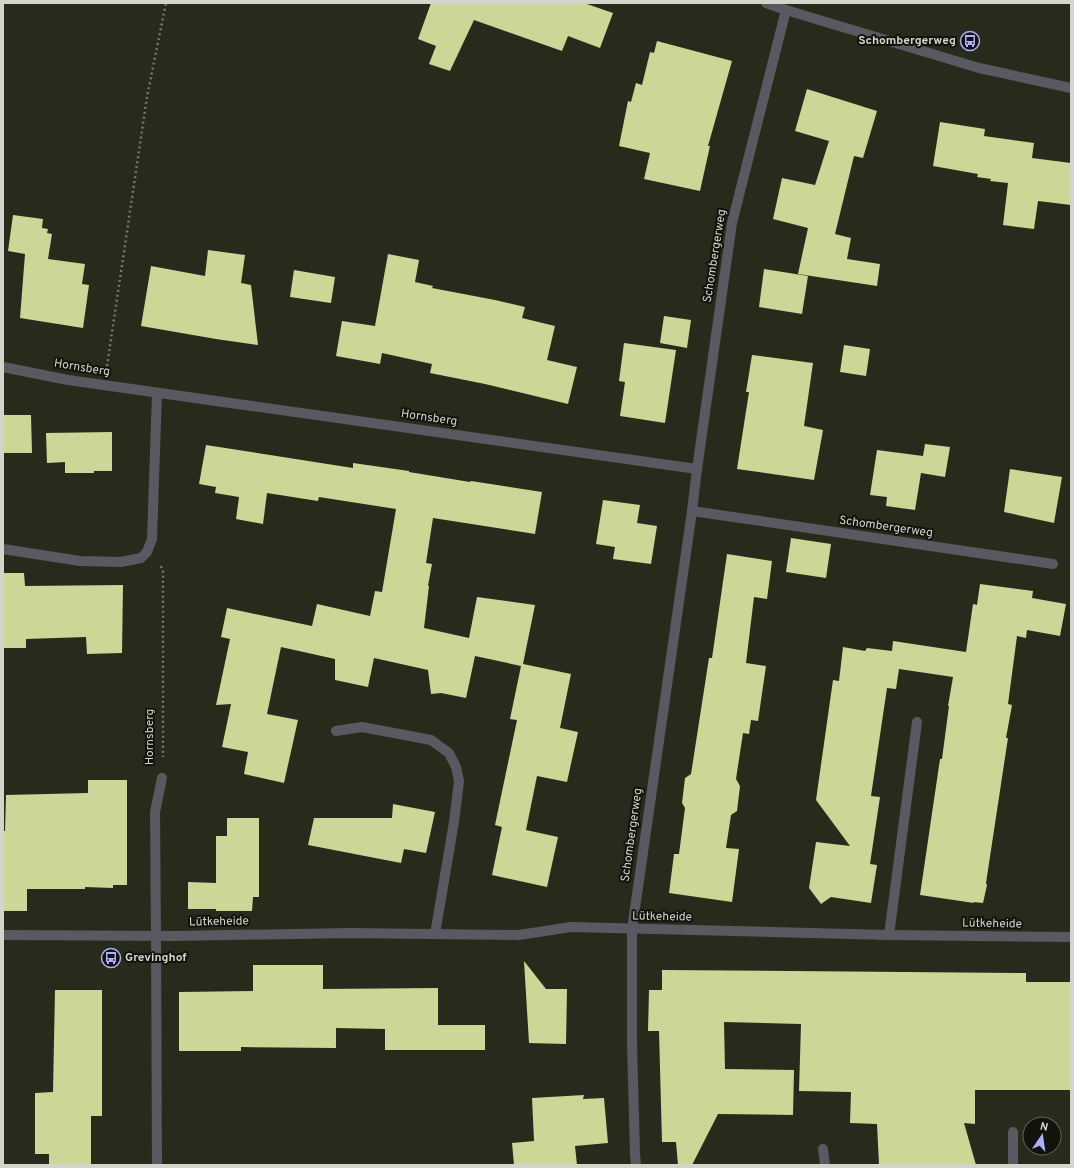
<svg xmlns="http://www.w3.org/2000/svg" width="1074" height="1168" font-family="Overpass,sans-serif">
<rect width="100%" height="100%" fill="#282b1b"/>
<g fill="#cbd796">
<path d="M 431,3 L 584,3 L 613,13 L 600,48 L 568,36 L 562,51 L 474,20 L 450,71 L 429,64 L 436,46 L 418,39 Z"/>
<path d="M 657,41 L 732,61 L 708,146 L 710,146 L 700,191 L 644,179 L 650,153 L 619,146 L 628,101 L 631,102 L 636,83 L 642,85 L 650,52 L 654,53 Z"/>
<path d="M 807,89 L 877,111 L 863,158 L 854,156 L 835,234 L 851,238 L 847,259 L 880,264 L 877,286 L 798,274 L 808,228 L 773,219 L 782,178 L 815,185 L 829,141 L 795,131 Z"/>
<path d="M 940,122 L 985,129 L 984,136 L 1034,143 L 1032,158 L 1071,163 L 1071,205 L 1038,201 L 1034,229 L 1003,225 L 1008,183 L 990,181 L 991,179 L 977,177 L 978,174 L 933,166 Z"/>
<path d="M 13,215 L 43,219 L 42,228 L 48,229 L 47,233 L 52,234 L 48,259 L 85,264 L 82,284 L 89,285 L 83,328 L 20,318 L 25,254 L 8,251 Z"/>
<path d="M 208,250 L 245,255 L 241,283 L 251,285 L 258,345 L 216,339 L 141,326 L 151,266 L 205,276 Z"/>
<path d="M 388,254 L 419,260 L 415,282 L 433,286 L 432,288 L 495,300 L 525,307 L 522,318 L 555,326 L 547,360 L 577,367 L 568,404 L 485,384 L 430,373 L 432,364 L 382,353 L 380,364 L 336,356 L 342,321 L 375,326 Z"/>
<path d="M 764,269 L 808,276 L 802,314 L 759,307 Z"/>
<path d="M 294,270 L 335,277 L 331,303 L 290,297 Z"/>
<path d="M 664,316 L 691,320 L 687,348 L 660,343 Z"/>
<path d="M 624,343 L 676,350 L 665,423 L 620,416 L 625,382 L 619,381 Z"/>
<path d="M 844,345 L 870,349 L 866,376 L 840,372 Z"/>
<path d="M 752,355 L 813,363 L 804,426 L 823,430 L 814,480 L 737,469 L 749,392 L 746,392 Z"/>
<path d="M 3,415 L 31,415 L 32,453 L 3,453 Z"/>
<path d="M 112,432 L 112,471 L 94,471 L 94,473 L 65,473 L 65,462 L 47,463 L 46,433 Z"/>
<path d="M 925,444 L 950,447 L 945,477 L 921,473 L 915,510 L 886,506 L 887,497 L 870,495 L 877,450 L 923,456 Z"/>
<path d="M 206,445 L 353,468 L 353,463 L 409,471 L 409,472 L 470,482 L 471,481 L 542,492 L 535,534 L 433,518 L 426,563 L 432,564 L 428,586 L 429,586 L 424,628 L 469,638 L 477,597 L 535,605 L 523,664 L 571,674 L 560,728 L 578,732 L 567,782 L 537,776 L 526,830 L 558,837 L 547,887 L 492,875 L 502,827 L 495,825 L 517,720 L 510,719 L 521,666 L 475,656 L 466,698 L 441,693 L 431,694 L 428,670 L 374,658 L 368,687 L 335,680 L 335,659 L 281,647 L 267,714 L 298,720 L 284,783 L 244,774 L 248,752 L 222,747 L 231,704 L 216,705 L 230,639 L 221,637 L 227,608 L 312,626 L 317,604 L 370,616 L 375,591 L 382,592 L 396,509 L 319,497 L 318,501 L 267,493 L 263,524 L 236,519 L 239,497 L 215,493 L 216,487 L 199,484 Z"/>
<path d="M 1010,469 L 1062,477 L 1054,523 L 1004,512 Z"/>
<path d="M 603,500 L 640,505 L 637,523 L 657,526 L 651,564 L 613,559 L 615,547 L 596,544 Z"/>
<path d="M 791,538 L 831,544 L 826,578 L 786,572 Z"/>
<path d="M 727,554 L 772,561 L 767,599 L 754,597 L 746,663 L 766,666 L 758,721 L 751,720 L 749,734 L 743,733 L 736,779 L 740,786 L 737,811 L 731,815 L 726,848 L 739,849 L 732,902 L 669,893 L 674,854 L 679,854 L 685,808 L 682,803 L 685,778 L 691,774 L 709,658 L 712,658 Z"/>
<path d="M 3,573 L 24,573 L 25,586 L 123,585 L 122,653 L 87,654 L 86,637 L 26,639 L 26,648 L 3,648 Z"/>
<path d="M 980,584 L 1033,591 L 1032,598 L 1066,604 L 1060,636 L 1027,630 L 1026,638 L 1017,636 L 1008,704 L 1012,705 L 1006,738 L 1008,738 L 986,883 L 987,885 L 983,903 L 973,902 L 974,903 L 920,895 L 940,759 L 942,759 L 949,706 L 948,706 L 953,677 L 899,669 L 896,689 L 887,688 L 871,796 L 880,797 L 870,864 L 877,865 L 871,903 L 831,897 L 821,904 L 809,888 L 816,842 L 850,846 L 816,800 L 833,680 L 839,681 L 843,647 L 865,651 L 867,648 L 892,651 L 893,641 L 966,652 L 973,604 L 977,605 Z"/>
<path d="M 88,780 L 127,780 L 127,885 L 113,885 L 113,888 L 85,887 L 85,889 L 27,889 L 27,911 L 3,911 L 3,831 L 5,831 L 6,795 L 88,793 Z"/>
<path d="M 393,804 L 435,812 L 426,853 L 404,849 L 401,863 L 308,845 L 314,818 L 392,818 Z"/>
<path d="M 227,818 L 259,818 L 259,897 L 253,897 L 252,911 L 216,911 L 216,909 L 188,909 L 188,882 L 216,883 L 216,836 L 227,836 Z"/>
<path d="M 524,961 L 546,989 L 567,989 L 566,1044 L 529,1043 Z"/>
<path d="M 253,965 L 323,965 L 323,989 L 438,988 L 438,1025 L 485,1025 L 485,1050 L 385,1050 L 385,1029 L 336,1028 L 336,1048 L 241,1047 L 241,1051 L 179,1051 L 179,992 L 253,991 Z"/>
<path d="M 662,970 L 1026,973 L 1026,982 L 1071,982 L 1071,1090 L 975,1090 L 975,1124 L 964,1123 L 976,1165 L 879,1165 L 877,1124 L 850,1123 L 851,1092 L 799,1091 L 801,1024 L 724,1022 L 725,1069 L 794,1070 L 793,1115 L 718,1114 L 692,1165 L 678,1165 L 676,1142 L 662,1142 L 659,1031 L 648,1031 L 649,990 L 662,990 Z"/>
<path d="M 55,990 L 102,990 L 102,1116 L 91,1116 L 91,1165 L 49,1165 L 49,1154 L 35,1154 L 35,1093 L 53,1092 Z"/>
<path d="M 584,1095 L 583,1099 L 604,1098 L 608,1143 L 575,1146 L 577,1165 L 514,1165 L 512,1143 L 534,1141 L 532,1098 Z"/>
</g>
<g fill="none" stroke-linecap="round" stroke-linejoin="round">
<g stroke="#747769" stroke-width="2.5" stroke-dasharray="2 3" stroke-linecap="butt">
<path d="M 107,366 L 147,97 L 166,3"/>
<path d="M 161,566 L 163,572 L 163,757"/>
</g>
<g stroke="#595961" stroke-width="10">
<path d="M 766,3 L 786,10 L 979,68 L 1071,88"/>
<path d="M 3,367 L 68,380 L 697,469"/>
<path d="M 692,511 L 1053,564"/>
<path d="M 3,549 L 80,561 L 121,562 L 141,558 L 147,552 L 152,539 L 157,393"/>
<path d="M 336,731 L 362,727 L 431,740 L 449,753 L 456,767 L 459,781 L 454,822 L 435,934"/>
<path d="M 3,935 L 174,936 L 350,933 L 519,935 L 571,927 L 889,935 L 1071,937"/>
<path d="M 889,935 L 917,722"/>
<path d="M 823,1149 L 825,1165"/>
<path d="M 157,1165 L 156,936 L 155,812 L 162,778"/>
<path d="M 636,1165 L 635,1154 L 632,1043 L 632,929 L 692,511 L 697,469 L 732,223 L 786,10"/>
<path d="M 1013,1165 L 1013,1132"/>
</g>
</g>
<defs>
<g id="bus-ring" transform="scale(1)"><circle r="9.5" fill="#12130c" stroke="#adaffb" stroke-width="1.5"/><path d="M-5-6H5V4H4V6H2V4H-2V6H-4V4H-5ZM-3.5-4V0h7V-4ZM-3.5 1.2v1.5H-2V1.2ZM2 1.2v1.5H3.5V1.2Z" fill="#adaffb"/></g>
</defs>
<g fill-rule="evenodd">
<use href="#bus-ring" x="970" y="41"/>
<use href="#bus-ring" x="111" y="958"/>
</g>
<g text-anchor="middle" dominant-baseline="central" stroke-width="4" stroke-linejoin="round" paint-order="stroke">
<g font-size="12" font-weight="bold" fill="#d3d5cb" stroke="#12130c" text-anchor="end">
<text x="956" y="41">Schombergerweg</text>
<text x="125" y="958" text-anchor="start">Grevinghof</text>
</g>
<g font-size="12" fill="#d3d5cb" stroke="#12130c">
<text transform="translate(715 256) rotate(-81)">Schombergerweg</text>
<text transform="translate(82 368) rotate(9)">Hornsberg</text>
<text transform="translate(429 418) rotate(8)">Hornsberg</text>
<text transform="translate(886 527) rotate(8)">Schombergerweg</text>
<text transform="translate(150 737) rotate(-90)">Hornsberg</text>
<text transform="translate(632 835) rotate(-82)">Schombergerweg</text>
<text transform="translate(662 917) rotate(1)">Lütkeheide</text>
<text transform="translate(219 922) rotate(-1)">Lütkeheide</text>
<text transform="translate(992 924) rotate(1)">Lütkeheide</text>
</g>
</g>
<rect width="1074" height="1168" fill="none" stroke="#d3d5cb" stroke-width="8"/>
<g transform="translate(1042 1136) rotate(13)"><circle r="19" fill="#12130c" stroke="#5f6158"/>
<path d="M0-3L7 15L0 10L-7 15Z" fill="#adaffb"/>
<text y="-6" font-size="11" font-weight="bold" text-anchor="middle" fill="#d3d5cb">N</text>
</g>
</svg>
